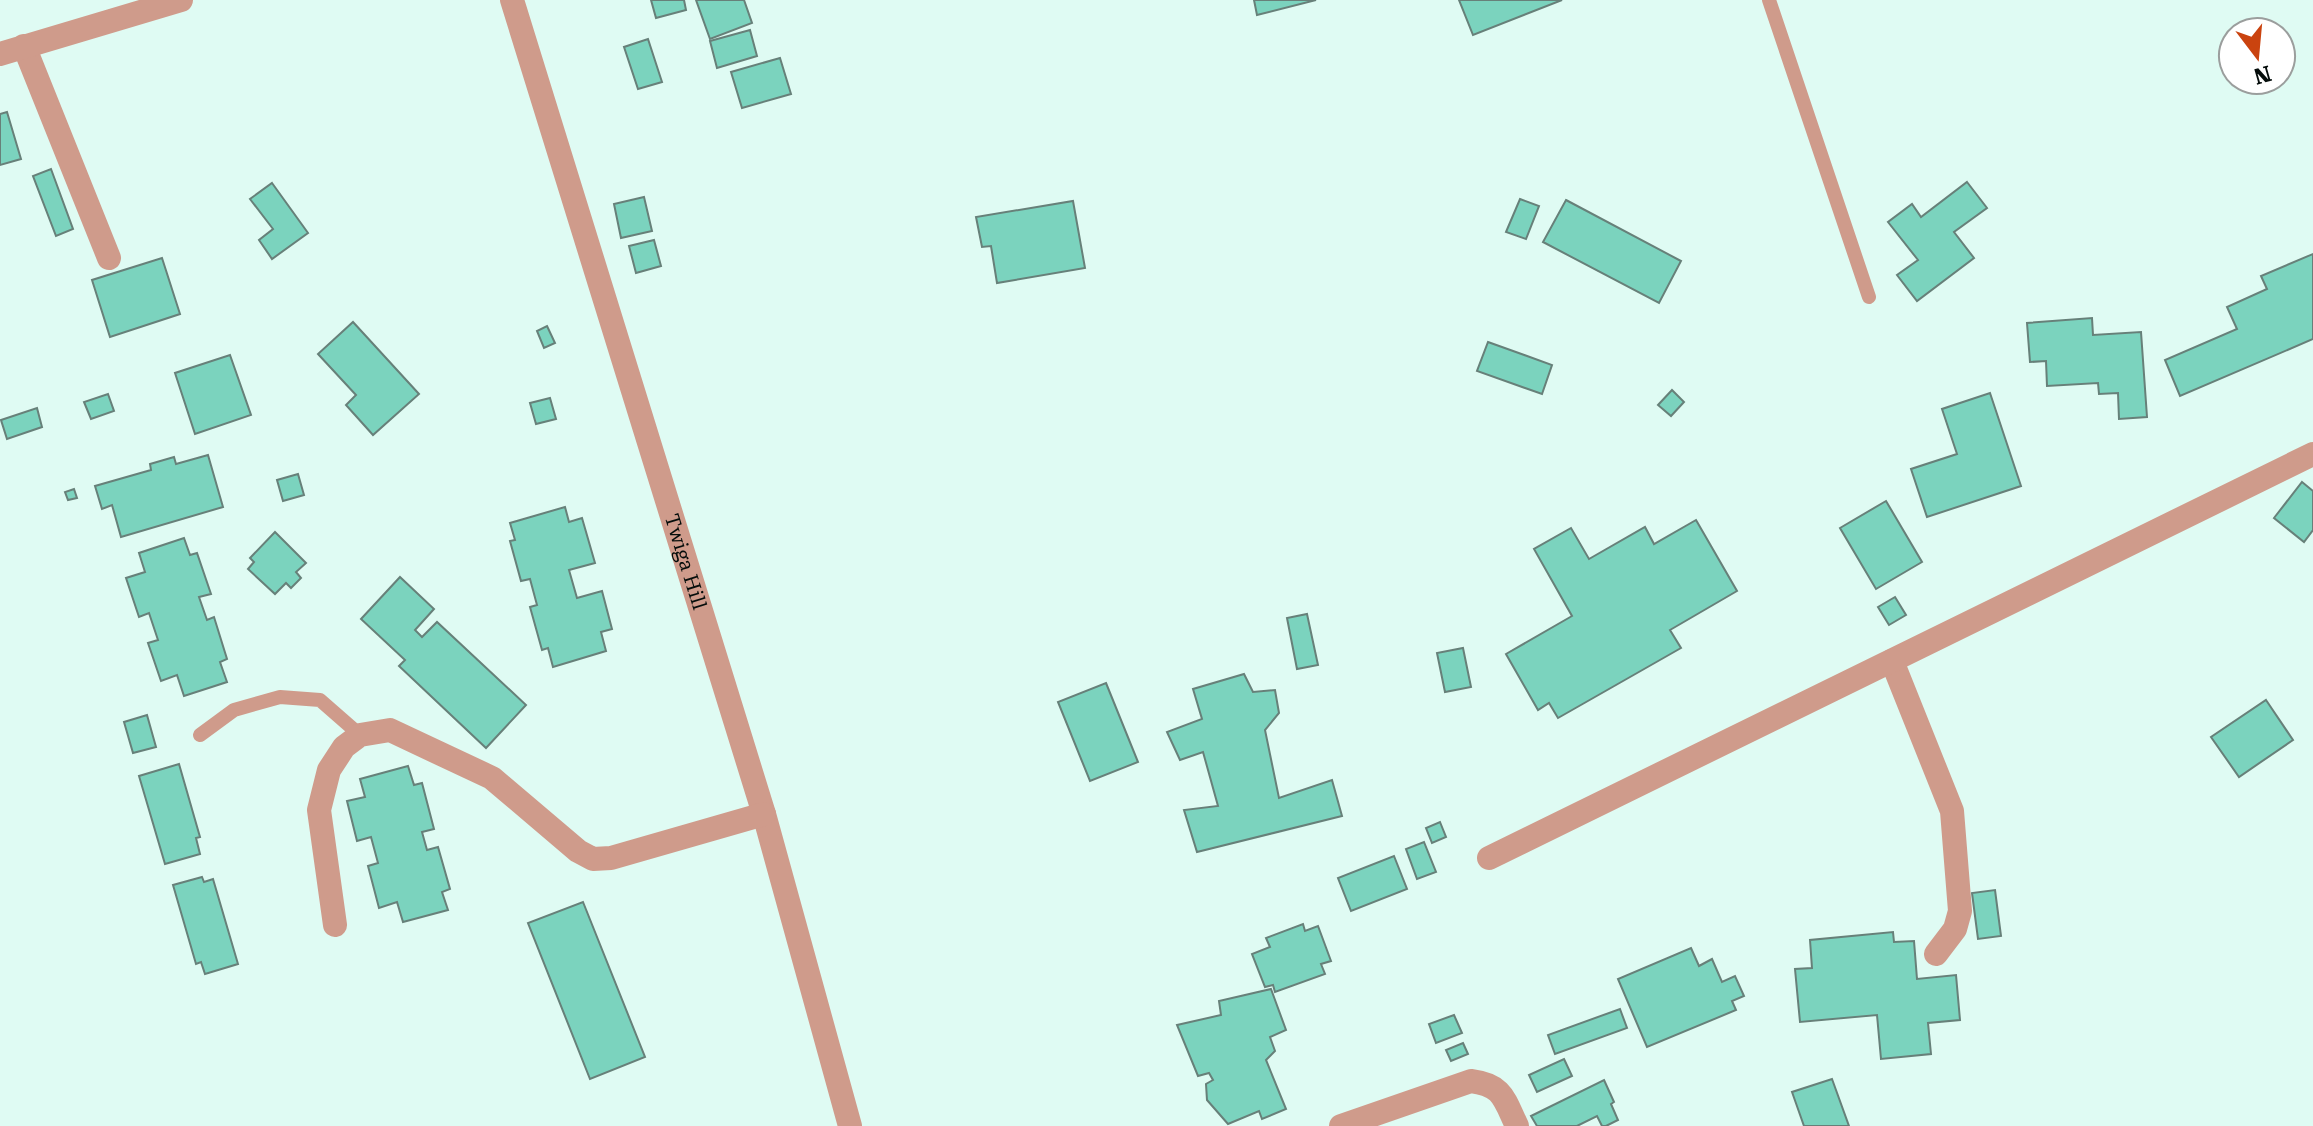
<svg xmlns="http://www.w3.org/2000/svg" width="2313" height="1126" font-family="'Roboto Serif',serif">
<rect width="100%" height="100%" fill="#dffbf3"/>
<g fill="#7bd3be" stroke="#678079" stroke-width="2">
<path d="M 651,0 L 684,0 L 686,10 L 656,18 Z"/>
<path d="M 696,0 L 744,0 L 752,23 L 710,39 Z"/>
<path d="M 1254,0 L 1316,0 L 1257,15 Z"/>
<path d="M 1459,0 L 1562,0 L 1473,35 Z"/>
<path d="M 750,30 L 757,56 L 717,68 L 710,41 Z"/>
<path d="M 648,39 L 662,82 L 638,89 L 624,47 Z"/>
<path d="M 780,58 L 791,94 L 742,108 L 731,72 Z"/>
<path d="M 7,112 L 21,159 L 0,165 L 0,114 Z"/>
<path d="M 51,169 L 73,229 L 56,236 L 33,176 Z"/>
<path d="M 1967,182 L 1987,208 L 1954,232 L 1974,258 L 1917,301 L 1897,275 L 1918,260 L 1888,222 L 1912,204 L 1921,217 Z"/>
<path d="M 272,183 L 308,233 L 272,259 L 259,240 L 273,229 L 250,199 Z"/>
<path d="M 644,197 L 652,231 L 621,238 L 614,204 Z"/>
<path d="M 1520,199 L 1539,206 L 1526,239 L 1506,232 Z"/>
<path d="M 1566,200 L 1681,261 L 1659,303 L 1543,242 Z"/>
<path d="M 1073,201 L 1085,268 L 997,283 L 991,246 L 982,247 L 976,217 Z"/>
<path d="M 654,240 L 661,266 L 636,273 L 629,246 Z"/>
<path d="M 2313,254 L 2313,339 L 2180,396 L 2165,360 L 2237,329 L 2227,307 L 2267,289 L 2261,276 Z"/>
<path d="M 162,258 L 180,314 L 110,337 L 92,280 Z"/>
<path d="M 2092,318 L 2093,335 L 2141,332 L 2147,417 L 2119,419 L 2118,393 L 2099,394 L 2098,383 L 2047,386 L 2046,361 L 2030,362 L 2027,323 Z"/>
<path d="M 353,322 L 419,394 L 373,435 L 346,405 L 356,395 L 318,354 Z"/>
<path d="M 547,326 L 555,343 L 544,348 L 537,331 Z"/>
<path d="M 1488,342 L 1552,365 L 1542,394 L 1477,371 Z"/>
<path d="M 230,355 L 251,415 L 195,434 L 175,373 Z"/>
<path d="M 1672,390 L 1684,402 L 1671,416 L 1658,405 Z"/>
<path d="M 1990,393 L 2021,486 L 1927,517 L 1911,469 L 1957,454 L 1942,409 Z"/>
<path d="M 108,394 L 114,411 L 91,419 L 84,402 Z"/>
<path d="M 550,398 L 556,419 L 536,424 L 530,403 Z"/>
<path d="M 37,408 L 42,427 L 7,439 L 1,420 Z"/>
<path d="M 208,455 L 223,507 L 121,537 L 112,505 L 102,509 L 95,486 L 151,470 L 150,464 L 174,457 L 176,464 Z"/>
<path d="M 298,474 L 304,495 L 283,501 L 277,480 Z"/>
<path d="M 2302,482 L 2313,491 L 2313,530 L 2304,542 L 2274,518 Z"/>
<path d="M 74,489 L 77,498 L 68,500 L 65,492 Z"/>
<path d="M 1886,501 L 1922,562 L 1876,589 L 1840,528 Z"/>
<path d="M 565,507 L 569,522 L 582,518 L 595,563 L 569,570 L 577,598 L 602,591 L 612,629 L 601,632 L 606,651 L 553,667 L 548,648 L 542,650 L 530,607 L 537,605 L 530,579 L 521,581 L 510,541 L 515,540 L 510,523 Z"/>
<path d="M 1696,520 L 1737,591 L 1670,630 L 1681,648 L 1558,718 L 1549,703 L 1538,710 L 1506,654 L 1572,616 L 1534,549 L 1571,528 L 1589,559 L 1645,527 L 1654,544 Z"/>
<path d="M 275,532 L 306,563 L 296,572 L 301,578 L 291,588 L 286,583 L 275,594 L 248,569 L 254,562 L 250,558 Z"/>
<path d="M 184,538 L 190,555 L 197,553 L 211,594 L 199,597 L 207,620 L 214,617 L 227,659 L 220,662 L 227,682 L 184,696 L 177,675 L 161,681 L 148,643 L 158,640 L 149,613 L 139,617 L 126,578 L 145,572 L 139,553 Z"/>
<path d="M 400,577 L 434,609 L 415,630 L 422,637 L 437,622 L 526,705 L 486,748 L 399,666 L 405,660 L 361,619 Z"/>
<path d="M 1895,597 L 1906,615 L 1889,625 L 1878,607 Z"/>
<path d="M 1307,614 L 1318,665 L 1297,669 L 1287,618 Z"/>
<path d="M 1463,648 L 1471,687 L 1445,692 L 1437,653 Z"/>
<path d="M 1244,674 L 1253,692 L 1275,690 L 1279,713 L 1265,730 L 1279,798 L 1332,780 L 1342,816 L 1197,852 L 1184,810 L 1218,806 L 1203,752 L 1180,760 L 1167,732 L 1202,719 L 1193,689 Z"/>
<path d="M 1106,683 L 1138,762 L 1090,781 L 1058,702 Z"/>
<path d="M 2266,700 L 2293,740 L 2239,777 L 2211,737 Z"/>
<path d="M 147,715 L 156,747 L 133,753 L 124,722 Z"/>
<path d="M 179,764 L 200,837 L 196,838 L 200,854 L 165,864 L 139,776 Z"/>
<path d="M 408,766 L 414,785 L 422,783 L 434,829 L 422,832 L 427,850 L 438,847 L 450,889 L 442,892 L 448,910 L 403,922 L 397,902 L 379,908 L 368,866 L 378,863 L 371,837 L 357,841 L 347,801 L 365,797 L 360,779 Z"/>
<path d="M 1440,822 L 1446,837 L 1432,843 L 1426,828 Z"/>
<path d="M 1424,842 L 1436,872 L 1417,879 L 1406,849 Z"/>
<path d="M 1394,856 L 1407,889 L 1351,911 L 1338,878 Z"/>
<path d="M 202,877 L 204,882 L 213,879 L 238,964 L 205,974 L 201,962 L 196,964 L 173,885 Z"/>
<path d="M 1995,890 L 2001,936 L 1978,939 L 1972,893 Z"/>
<path d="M 583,902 L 645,1057 L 590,1079 L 528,923 Z"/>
<path d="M 1303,924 L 1305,931 L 1318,926 L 1331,961 L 1321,964 L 1325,974 L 1275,992 L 1273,985 L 1265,987 L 1252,954 L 1270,947 L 1266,938 Z"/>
<path d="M 1893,932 L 1894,942 L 1914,941 L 1917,979 L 1956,975 L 1960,1020 L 1928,1023 L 1931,1054 L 1881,1059 L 1877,1015 L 1800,1022 L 1795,969 L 1812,968 L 1810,940 Z"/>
<path d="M 1691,948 L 1699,966 L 1712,959 L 1722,982 L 1735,976 L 1744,996 L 1732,1001 L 1736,1010 L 1647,1047 L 1618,979 Z"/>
<path d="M 1271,989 L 1286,1030 L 1270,1037 L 1275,1051 L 1266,1060 L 1286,1109 L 1262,1119 L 1259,1111 L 1228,1124 L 1207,1100 L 1206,1084 L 1213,1080 L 1209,1073 L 1198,1076 L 1177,1025 L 1221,1015 L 1219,1001 Z"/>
<path d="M 1620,1009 L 1627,1028 L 1555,1054 L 1548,1035 Z"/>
<path d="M 1454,1015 L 1462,1033 L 1436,1043 L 1429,1024 Z"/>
<path d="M 1463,1043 L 1468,1054 L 1451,1061 L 1446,1050 Z"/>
<path d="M 1564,1059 L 1572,1076 L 1537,1092 L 1529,1075 Z"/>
<path d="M 1832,1079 L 1849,1126 L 1804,1126 L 1792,1092 Z"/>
<path d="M 1604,1080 L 1614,1102 L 1611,1104 L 1618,1120 L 1606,1126 L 1602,1126 L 1597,1116 L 1577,1126 L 1537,1126 L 1531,1116 Z"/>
</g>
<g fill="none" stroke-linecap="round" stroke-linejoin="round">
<g stroke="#cf9b8b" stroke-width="14">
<path d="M 1769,0 L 1869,297"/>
<path d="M 200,735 L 234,710 L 280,697 L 320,700 L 360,735"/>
</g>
<g stroke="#cf9b8b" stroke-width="24">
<path id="s1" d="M 512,0 L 764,814 L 850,1126"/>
<path d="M 24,46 L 109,258"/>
<path d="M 0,54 L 181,0"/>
<path d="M 1892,661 L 1952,811 L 1960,911 L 1955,929 L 1936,954"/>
<path d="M 1489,858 L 2313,454"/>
<path d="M 335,925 L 319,810 L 329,770 L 344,747 L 360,735 L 390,730 L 492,778 L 578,851 L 593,859 L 611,858 L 764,814"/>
<path d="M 1341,1126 L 1471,1081 C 1503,1085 1504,1099 1517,1126"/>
</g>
</g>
<g text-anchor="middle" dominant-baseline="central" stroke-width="6" stroke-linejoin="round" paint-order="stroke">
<g font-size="20" fill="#050d0b" stroke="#fff">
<text stroke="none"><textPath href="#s1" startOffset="588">Twiga Hill</textPath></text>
</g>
</g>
<g transform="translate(2257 56) rotate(164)"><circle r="38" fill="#ffffff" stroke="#9b9e9d" stroke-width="2"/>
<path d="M0-6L14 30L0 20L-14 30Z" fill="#ca430f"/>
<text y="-12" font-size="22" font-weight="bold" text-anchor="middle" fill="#050d0b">N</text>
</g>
</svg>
